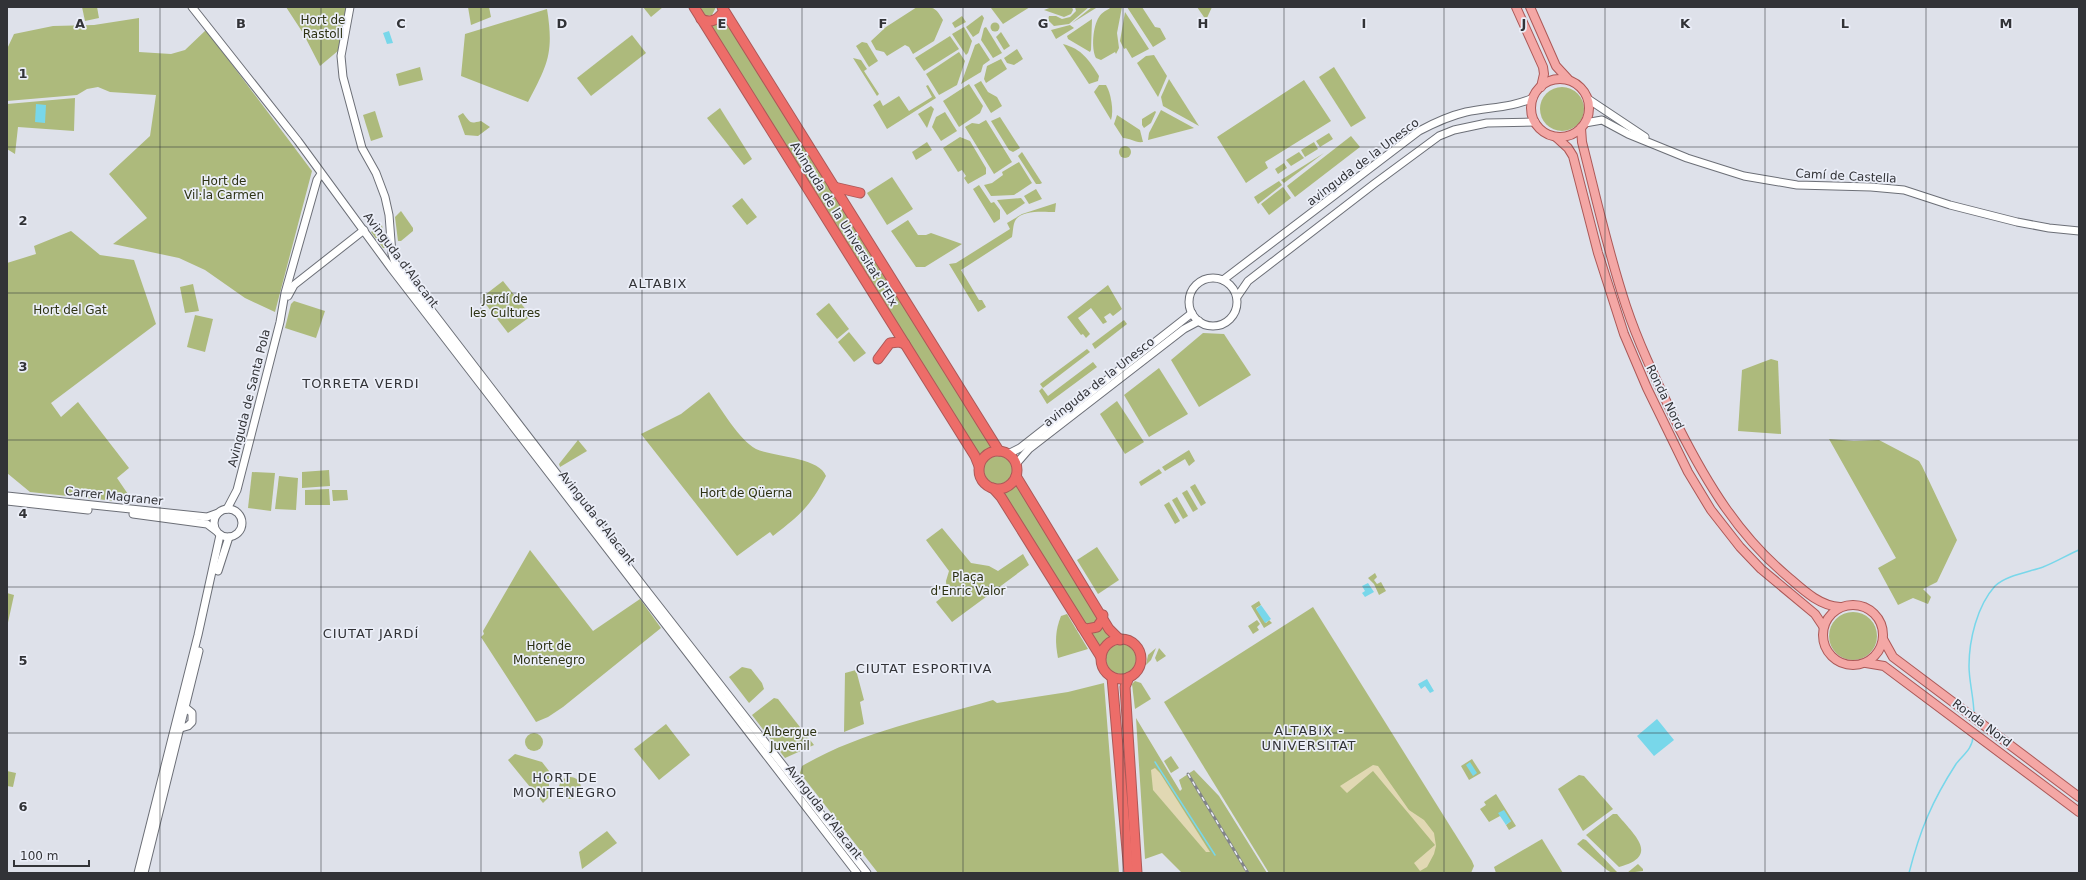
<svg xmlns="http://www.w3.org/2000/svg" width="2086" height="880" font-family="'DejaVu Sans',sans-serif">
<rect width="100%" height="100%" fill="#dee1ea"/>
<g fill="#adba7c">
<path d="M 82,7 L 97,7 L 99,18 L 85,21 Z"/>
<path d="M 286,7 L 347,7 L 339,50 L 320,66 L 303,33 Z"/>
<path d="M 468,7 L 489,7 L 491,17 L 471,25 Z"/>
<path d="M 643,7 L 663,7 L 651,17 Z"/>
<path d="M 701,7 L 716,7 L 712,15 L 707,16 L 702,13 Z"/>
<path d="M 917,7 C 933,7 935,6 943,20 L 934,41 L 913,54 L 909,47 L 905,45 L 887,56 L 884,52 L 876,50 L 871,41 L 886,27 Z"/>
<path d="M 993,7 L 1030,7 L 1003,24 L 991,8 Z"/>
<path d="M 1052,7 L 1072,7 L 1073,10 L 1071,14 L 1064,17 L 1044,10 Z"/>
<path d="M 1075,7 L 1089,7 L 1069,24 L 1054,26 L 1048,20 L 1049,16 L 1056,16 L 1062,19 L 1070,17 L 1076,11 Z"/>
<path d="M 1092,7 L 1096,8 L 1072,23 Z"/>
<path d="M 1112,7 L 1122,7 L 1117,33 L 1119,48 L 1116,54 L 1115,52 L 1101,60 L 1096,58 C 1091,48 1093,26 1099,17 C 1102,12 1107,10 1112,7 Z"/>
<path d="M 1127,7 L 1142,7 L 1155,27 L 1160,28 L 1166,39 L 1153,47 Z"/>
<path d="M 1197,7 L 1212,7 L 1206,20 Z"/>
<path d="M 547,9 C 554,53 548,64 528,102 L 461,76 L 465,34 Z"/>
<path d="M 1125,12 L 1149,49 L 1132,58 L 1126,48 L 1124,49 L 1120,41 Z"/>
<path d="M 982,15 L 984,18 L 979,33 L 973,37 L 966,27 Z"/>
<path d="M 962,16 L 966,22 L 955,28 L 952,23 Z"/>
<path d="M 724,17 L 995,444 L 980,456 L 709,27 Z"/>
<path d="M 139,18 L 139,52 L 171,54 L 185,50 L 206,30 L 312,171 L 275,312 L 245,298 L 205,270 L 179,258 L 113,244 L 147,218 L 109,174 L 150,136 L 156,95 L 110,92 L 98,87 L 87,89 L 77,95 L 7,101 L 7,49 L 14,34 L 53,26 L 94,25 Z"/>
<path d="M 1092,19 L 1091,50 L 1090,52 L 1068,39 L 1067,36 Z"/>
<circle cx="995" cy="27" r="4.5"/>
<path d="M 1070,25 L 1074,28 L 1056,39 L 1051,30 Z"/>
<path d="M 964,27 L 972,41 L 968,53 L 966,55 L 952,34 Z"/>
<path d="M 986,27 L 1002,53 L 993,58 L 981,40 L 984,28 Z"/>
<path d="M 1001,32 L 1010,46 L 1004,50 L 996,37 Z"/>
<path d="M 632,35 L 646,53 L 591,96 L 577,78 Z"/>
<path d="M 950,36 L 959,49 L 924,71 L 915,58 Z"/>
<path d="M 862,42 L 867,43 L 878,61 L 869,67 L 856,46 Z"/>
<path d="M 979,43 L 990,60 L 983,65 L 981,72 L 961,84 L 975,45 Z"/>
<path d="M 1063,44 C 1082,49 1089,60 1099,76 L 1098,81 L 1089,84 Z"/>
<path d="M 1017,49 L 1023,59 L 1014,65 L 1007,63 L 1004,58 Z"/>
<path d="M 959,52 L 965,61 L 957,85 L 939,95 L 926,74 Z"/>
<path d="M 1154,55 L 1167,76 L 1158,97 L 1137,63 L 1146,56 Z"/>
<path d="M 853,58 L 861,60 L 867,69 L 864,71 L 879,94 L 877,96 Z"/>
<path d="M 1001,59 L 1007,69 L 986,83 L 984,79 L 987,66 Z"/>
<path d="M 420,67 L 423,80 L 399,86 L 396,74 Z"/>
<path d="M 1334,67 L 1366,118 L 1351,127 L 1319,77 Z"/>
<path d="M 1169,79 L 1199,126 L 1163,106 L 1161,97 Z"/>
<path d="M 1304,80 L 1331,121 L 1265,162 L 1268,168 L 1246,183 L 1217,137 Z"/>
<path d="M 981,81 L 988,92 L 997,97 L 1002,106 L 991,113 L 974,85 Z"/>
<path d="M 969,84 L 983,106 L 980,113 L 959,127 L 943,101 Z"/>
<path d="M 928,85 L 936,98 L 887,129 L 873,105 L 880,100 L 883,106 L 899,96 L 909,111 L 932,97 L 926,86 Z"/>
<path d="M 1099,85 L 1106,85 C 1111,93 1114,111 1111,120 L 1094,92 Z"/>
<circle cx="1562" cy="109" r="22"/>
<path d="M 75,98 L 74,131 L 18,127 L 15,154 L 7,149 L 7,104 Z"/>
<path d="M 931,106 L 934,109 L 927,128 L 918,114 Z"/>
<path d="M 720,108 L 752,159 L 744,165 L 707,118 Z"/>
<path d="M 1161,110 L 1194,128 L 1148,140 L 1149,133 Z"/>
<path d="M 375,111 L 383,137 L 371,141 L 363,115 Z"/>
<path d="M 1155,111 L 1156,112 L 1151,123 L 1144,128 L 1142,125 L 1142,119 Z"/>
<path d="M 945,112 L 957,131 L 941,141 L 932,127 L 936,117 Z"/>
<path d="M 463,113 C 471,123 469,124 481,121 L 490,127 L 478,136 L 465,135 L 458,116 Z"/>
<path d="M 1117,115 L 1140,130 L 1143,142 C 1135,143 1130,138 1123,138 L 1114,124 Z"/>
<path d="M 1000,117 L 1020,148 L 1013,152 L 1009,150 L 991,121 Z"/>
<path d="M 986,120 L 1012,162 L 994,174 L 965,127 L 972,123 L 979,124 Z"/>
<path d="M 1329,133 L 1333,139 L 1320,147 L 1316,141 Z"/>
<path d="M 1351,136 L 1360,147 L 1295,197 L 1287,186 Z"/>
<path d="M 960,137 L 970,141 L 986,168 L 986,174 L 968,184 L 964,178 L 966,176 L 962,170 L 958,172 L 943,148 Z"/>
<path d="M 927,142 L 932,150 L 916,160 L 912,152 Z"/>
<path d="M 1314,142 L 1318,149 L 1305,157 L 1301,150 Z"/>
<circle cx="1125" cy="152" r="6"/>
<path d="M 1022,152 L 1042,183 L 1040,184 L 1036,184 L 1018,156 Z"/>
<path d="M 1299,152 L 1304,158 L 1291,166 L 1286,160 Z"/>
<path d="M 1324,153 L 1284,183 L 1281,180 Z"/>
<path d="M 1019,162 L 1032,183 L 1014,195 L 991,196 L 984,185 L 992,183 L 1003,175 L 1002,172 Z"/>
<path d="M 1284,163 L 1287,168 L 1278,174 L 1275,169 Z"/>
<path d="M 892,177 L 913,209 L 887,225 L 867,193 Z"/>
<path d="M 1279,181 L 1282,185 L 1258,204 L 1254,197 Z"/>
<path d="M 979,185 L 991,203 L 994,202 L 1000,210 L 1000,219 L 994,223 L 973,189 Z"/>
<path d="M 1283,187 L 1291,198 L 1269,215 L 1261,204 Z"/>
<path d="M 1036,189 L 1042,199 L 1029,204 L 1024,196 Z"/>
<path d="M 742,198 L 757,217 L 747,225 L 732,206 Z"/>
<path d="M 1021,198 L 1025,203 L 1007,215 L 997,200 Z"/>
<path d="M 1056,203 L 1055,212 C 1045,212 1021,209 1015,221 C 1013,225 1013,232 1012,237 L 961,270 L 979,300 L 982,300 L 986,307 L 978,312 L 949,264 L 956,263 L 1010,229 L 1007,223 L 1022,214 Z"/>
<path d="M 401,211 L 413,228 L 413,231 L 401,241 L 398,241 L 395,217 Z"/>
<path d="M 908,220 L 918,235 L 926,235 L 931,233 L 962,244 L 925,267 L 916,267 L 891,231 Z"/>
<path d="M 382,225 L 385,248 L 383,248 L 371,232 Z"/>
<path d="M 71,231 L 100,255 L 134,260 L 156,324 L 51,403 L 61,417 L 78,402 L 129,468 L 117,478 L 134,503 L 30,492 L 7,473 L 7,263 L 36,254 L 34,246 Z"/>
<path d="M 503,281 L 531,316 L 508,333 L 481,298 Z"/>
<path d="M 193,284 L 199,311 L 185,313 L 180,287 Z"/>
<path d="M 1108,285 L 1122,309 L 1113,316 L 1110,313 L 1104,317 L 1107,322 L 1103,324 L 1091,308 L 1078,318 L 1090,334 L 1086,338 L 1083,334 L 1081,335 L 1067,317 Z"/>
<path d="M 294,301 L 325,311 L 316,338 L 285,328 L 291,304 Z"/>
<path d="M 829,303 L 849,329 L 837,339 L 816,314 Z"/>
<path d="M 195,315 L 213,319 L 205,352 L 187,347 Z"/>
<path d="M 1124,320 L 1127,324 L 1095,349 L 1092,344 Z"/>
<path d="M 849,332 L 866,353 L 854,362 L 838,342 Z"/>
<path d="M 1203,333 L 1224,334 L 1251,375 L 1199,407 L 1171,360 Z"/>
<path d="M 1087,349 L 1090,352 L 1043,388 L 1040,384 Z"/>
<path d="M 1771,359 L 1778,361 L 1781,434 L 1738,431 L 1742,370 Z"/>
<path d="M 1093,362 L 1097,367 L 1047,404 L 1039,391 L 1042,388 L 1048,396 Z"/>
<path d="M 1159,368 L 1188,414 L 1149,437 L 1124,395 Z"/>
<path d="M 709,392 C 721,408 739,440 756,449 C 774,457 819,457 826,476 C 809,508 801,514 773,536 L 770,532 L 737,556 L 641,434 L 681,414 Z"/>
<path d="M 1117,401 L 1144,442 L 1125,454 L 1100,414 Z"/>
<path d="M 1829,439 L 1854,441 L 1879,440 L 1919,461 L 1922,466 L 1957,540 L 1937,582 L 1923,589 L 1931,597 L 1928,604 L 1913,598 L 1898,605 L 1878,568 L 1896,558 Z"/>
<path d="M 578,440 L 587,451 L 560,467 L 559,464 Z"/>
<path d="M 1189,450 L 1195,461 L 1189,466 L 1185,459 L 1165,471 L 1162,467 Z"/>
<circle cx="998" cy="470" r="14"/>
<path d="M 1159,469 L 1162,473 L 1141,486 L 1139,482 Z"/>
<path d="M 329,470 L 330,486 L 302,488 L 302,472 Z"/>
<path d="M 252,472 L 275,473 L 271,511 L 248,508 Z"/>
<path d="M 279,476 L 298,478 L 296,510 L 275,509 Z"/>
<path d="M 1016,483 L 1100,616 L 1098,622 L 1084,626 L 1000,494 L 1009,490 Z"/>
<path d="M 1195,484 L 1206,503 L 1201,506 L 1190,487 Z"/>
<path d="M 329,489 L 330,505 L 305,505 L 305,490 Z"/>
<path d="M 332,490 L 347,490 L 348,500 L 333,501 Z"/>
<path d="M 1187,490 L 1198,509 L 1193,512 L 1182,493 Z"/>
<path d="M 1177,497 L 1188,516 L 1183,519 L 1172,500 Z"/>
<path d="M 1169,502 L 1180,521 L 1175,524 L 1164,505 Z"/>
<path d="M 942,528 L 971,563 L 989,566 L 998,571 L 1023,554 L 1029,565 L 952,622 L 936,602 L 947,593 L 946,581 L 949,571 L 926,540 Z"/>
<path d="M 1097,547 L 1119,580 L 1098,594 L 1077,560 Z"/>
<path d="M 530,550 L 593,631 L 640,599 L 661,628 L 563,707 L 548,717 L 536,722 L 481,637 L 484,634 L 483,631 Z"/>
<path d="M 1375,573 L 1377,577 L 1374,580 L 1377,584 L 1381,582 L 1386,591 L 1379,595 L 1374,584 L 1368,578 Z"/>
<path d="M 7,593 L 14,595 L 7,627 Z"/>
<path d="M 1259,601 L 1261,605 L 1256,608 L 1266,623 L 1269,620 L 1272,623 L 1264,628 L 1251,606 Z"/>
<path d="M 1313,607 L 1472,861 L 1474,866 L 1471,873 L 1269,873 L 1164,702 Z"/>
<circle cx="1853" cy="636" r="24"/>
<path d="M 1067,614 L 1088,649 L 1058,658 C 1055,642 1055,631 1061,616 Z"/>
<path d="M 1257,620 L 1260,624 L 1257,627 L 1259,630 L 1253,634 L 1248,626 Z"/>
<path d="M 1103,623 L 1113,638 L 1104,643 L 1100,650 L 1089,632 Z"/>
<circle cx="1121" cy="659" r="15"/>
<path d="M 1156,648 L 1151,660 L 1146,665 L 1148,655 Z"/>
<path d="M 1159,648 L 1166,656 L 1157,662 L 1155,658 Z"/>
<path d="M 742,667 L 751,669 L 762,683 L 764,689 L 749,703 L 729,677 Z"/>
<path d="M 856,670 L 864,700 L 860,702 L 864,724 L 844,732 L 845,673 Z"/>
<path d="M 1135,681 L 1141,683 L 1151,699 L 1135,709 L 1132,684 Z"/>
<path d="M 1104,683 L 1119,873 L 878,873 L 800,773 L 802,766 C 860,732 928,719 993,700 L 997,703 L 1068,692 Z"/>
<path d="M 774,698 L 778,699 L 814,745 L 785,758 L 752,715 Z"/>
<path d="M 1136,718 L 1180,791 L 1182,789 L 1179,780 L 1194,770 L 1219,796 L 1267,873 L 1182,873 L 1162,853 L 1145,859 Z"/>
<path d="M 666,724 L 690,755 L 659,780 L 634,749 Z"/>
<circle cx="534" cy="742" r="9"/>
<path d="M 515,754 L 542,762 L 549,771 L 549,797 L 543,803 L 508,760 Z"/>
<path d="M 1171,756 L 1179,768 L 1171,773 L 1164,761 Z"/>
<path d="M 1472,759 L 1481,773 L 1469,780 L 1461,766 Z"/>
<path d="M 7,771 L 16,773 L 13,787 L 7,786 Z"/>
<path d="M 1579,775 L 1584,776 L 1613,809 L 1583,831 L 1558,789 Z"/>
<circle cx="570" cy="788" r="11"/>
<path d="M 1496,794 L 1516,826 L 1509,830 L 1506,825 L 1511,821 L 1500,816 L 1489,822 L 1480,809 L 1486,805 L 1484,802 Z"/>
<path d="M 1613,814 L 1617,814 C 1634,835 1661,856 1619,867 L 1586,835 Z"/>
<path d="M 607,831 L 617,843 L 582,869 L 579,852 Z"/>
<path d="M 1542,839 L 1563,873 L 1496,873 L 1494,867 Z"/>
<path d="M 1583,839 L 1586,840 L 1618,873 L 1612,873 L 1607,870 L 1577,844 Z"/>
<path d="M 1638,864 L 1643,869 L 1643,871 L 1627,873 Z"/>
</g>
<g fill="#e1d8b3">
<path d="M 1373,765 L 1378,766 L 1409,810 L 1424,820 L 1434,833 L 1436,846 L 1434,854 L 1427,867 L 1420,871 L 1414,863 L 1435,845 L 1373,771 L 1347,793 L 1340,786 Z"/>
<path d="M 1155,768 L 1160,773 L 1210,852 L 1206,852 L 1153,790 L 1151,770 Z"/>
</g>
<g fill="#78d7ea">
<path d="M 389,31 L 393,43 L 387,44 L 383,33 Z"/>
<path d="M 36,104 L 46,105 L 45,123 L 35,122 Z"/>
<path d="M 1368,583 L 1374,592 L 1365,597 L 1362,593 L 1365,591 L 1362,586 Z"/>
<path d="M 1261,605 L 1271,619 L 1265,623 L 1256,609 Z"/>
<path d="M 1427,679 L 1434,691 L 1430,693 L 1425,686 L 1421,689 L 1418,684 Z"/>
<path d="M 1657,719 L 1674,740 L 1654,756 L 1637,736 Z"/>
<path d="M 1470,762 L 1477,773 L 1473,776 L 1466,765 Z"/>
<path d="M 1504,810 L 1511,821 L 1506,825 L 1498,813 Z"/>
</g>
<g fill="none" stroke-linecap="round" stroke-linejoin="round">
<g stroke="#78d7ea" stroke-width="1.5">
<path d="M 1974,715 C 1974,698 1969,682 1969,666 C 1969,640 1977,606 1995,586 C 2007,575 2029,572 2043,567 C 2056,562 2067,555 2079,550"/>
<path d="M 1155,762 L 1215,855"/>
<path d="M 1909,873 C 1920,830 1932,801 1956,764 C 1963,755 1973,748 1973,736"/>
</g>
<g stroke="#6c6f77" stroke-width="9">
<g id="secondary">
<path d="M 192,7 L 298,141 L 391,268 L 857,873"/>
<path d="M 350,7 L 341,56 L 343,77 L 362,148 L 376,173 L 385,197 L 389,215 L 392,254 L 395,263 L 643,586 L 867,873"/>
<path d="M 1588,99 L 1645,137"/>
<path d="M 1585,123 L 1602,120 L 1628,134 L 1687,158 L 1744,176 L 1797,185 L 1871,187 L 1904,190 L 1950,205 L 2017,222 L 2049,228 L 2079,231"/>
<circle cx="1213" cy="302" r="24"/>
<path d="M 1223,280 L 1419,131 C 1434,123 1449,116 1466,112 C 1489,107 1511,108 1533,98"/>
<path d="M 288,296 L 294,285 L 364,230"/>
<path d="M 1237,297 L 1248,281 L 1374,184 L 1439,136 L 1454,130 L 1487,123 L 1535,122"/>
<path d="M 1008,454 L 1020,448 L 1192,313"/>
<path d="M 1016,464 L 1029,449 L 1184,329 L 1199,321"/>
<path d="M 7,496 L 207,517 L 218,513"/>
<path d="M 7,501 L 88,510"/>
<path d="M 227,509 L 237,490 L 280,322 L 285,293 L 317,180 L 321,174"/>
<circle cx="228" cy="523" r="14"/>
<path d="M 133,514 L 207,524 L 215,530"/>
<path d="M 218,571 L 229,537"/>
<path d="M 181,728 L 188,726 L 192,722 L 192,713 L 186,708"/>
<path d="M 138,873 L 198,635 L 220,535"/>
<path d="M 144,873 L 199,651"/>
</g>
</g>
<g stroke="#ac5958" stroke-width="10">
<g id="primary">
<path d="M 1516,7 L 1543,67 L 1544,74 L 1541,87"/>
<path d="M 1530,7 L 1556,66 L 1568,79"/>
<circle cx="1560" cy="108" r="29"/>
<path d="M 1581,128 L 1582,142 C 1596,197 1608,252 1626,306 C 1640,348 1660,388 1679,428 C 1707,483 1738,535 1787,576 C 1802,589 1819,606 1840,607"/>
<path d="M 1556,137 L 1568,148 L 1573,156 L 1598,253 L 1624,334 L 1647,388 L 1688,472 L 1711,510 L 1740,547 L 1761,569 L 1815,614 L 1823,626"/>
<circle cx="1853" cy="635" r="30"/>
<path d="M 1883,639 L 1893,657 L 2079,797"/>
<path d="M 1866,663 L 1884,666 L 2079,812"/>
</g>
</g>
<g stroke="#ac5958" stroke-width="11">
<g id="highway">
<path d="M 694,7 L 975,456 L 979,466"/>
<path d="M 722,7 L 999,451"/>
<path d="M 701,19 C 712,24 718,19 724,11"/>
<path d="M 834,187 L 860,193"/>
<path d="M 878,359 L 890,343 L 899,342 L 905,344"/>
<circle cx="998" cy="470" r="19"/>
<path d="M 1016,476 L 1109,629 L 1120,640"/>
<path d="M 993,488 L 1001,497 L 1101,657"/>
<path d="M 1082,627 L 1087,629 L 1097,627 L 1102,620 L 1103,615"/>
<circle cx="1121" cy="659" r="20"/>
<path d="M 1112,677 L 1129,873"/>
<path d="M 1129,677 L 1125,687 L 1137,873"/>
</g>
</g>
<use href="#secondary" stroke="#fff" stroke-width="7"/>
<use href="#primary" stroke="#f4a7a5" stroke-width="8"/>
<use href="#highway" stroke="#ed6d69" stroke-width="9"/>
<g stroke="#818389" stroke-width="3">
<path id="rail" d="M 1188,774 L 1248,873"/>
</g>
<use href="#rail" stroke="#ebeef8" stroke-width="1.5" stroke-dasharray="4.5" stroke-linecap="butt"/>
</g>
<path fill="none" stroke="#323337" stroke-width="1" stroke-opacity="0.55" d="M 160,7 L 160,873M 321,7 L 321,873M 481,7 L 481,873M 642,7 L 642,873M 802,7 L 802,873M 963,7 L 963,873M 1123,7 L 1123,873M 1284,7 L 1284,873M 1444,7 L 1444,873M 1605,7 L 1605,873M 1765,7 L 1765,873M 1926,7 L 1926,873M 7,147 L 2079,147M 7,293 L 2079,293M 7,440 L 2079,440M 7,587 L 2079,587M 7,733 L 2079,733"/>
<g text-anchor="middle" dominant-baseline="central" stroke-width="3.5" stroke-linejoin="round" paint-order="stroke">
<g font-size="12" fill="#2d3213" stroke="#ebeef8">
<text x="323" y="20">Hort de<tspan x="323" dy="14">Rastoll</tspan></text>
<text x="224" y="181">Hort de<tspan x="224" dy="14">Vil·la Carmen</tspan></text>
<text x="505" y="299">Jardí de<tspan x="505" dy="14">les Cultures</tspan></text>
<text x="70" y="310">Hort del Gat</text>
<text x="746" y="493">Hort de Qüerna</text>
<text x="968" y="577">Plaça<tspan x="968" dy="14">d'Enric Valor</tspan></text>
<text x="549" y="646">Hort de<tspan x="549" dy="14">Montenegro</tspan></text>
<text x="790" y="732">Albergue<tspan x="790" dy="14">Juvenil</tspan></text>
</g>
<g font-size="12" fill="#323337" stroke="#ebeef8">
<text transform="translate(1363 162) rotate(-37)">avinguda de la Unesco</text>
<text transform="translate(1846 176) rotate(3)">Camí de Castella</text>
<text transform="translate(844 224) rotate(58)">Avinguda de la Universitat d'Elx</text>
<text transform="translate(401 260) rotate(53)">Avinguda d'Alacant</text>
<text transform="translate(1099 382) rotate(-38)">avinguda de la Unesco</text>
<text transform="translate(1665 397) rotate(64)">Ronda Nord</text>
<text transform="translate(249 398) rotate(-76)">Avinguda de Santa Pola</text>
<text transform="translate(114 496) rotate(6)">Carrer Magraner</text>
<text transform="translate(597 518) rotate(52)">Avinguda d'Alacant</text>
<text transform="translate(1982 723) rotate(37)">Ronda Nord</text>
<text transform="translate(824 812) rotate(52)">Avinguda d'Alacant</text>
</g>
<g font-size="13" letter-spacing="1" fill="#323337" stroke="#ebeef8">
<text x="658" y="283">ALTABIX</text>
<text x="361" y="383">TORRETA VERDI</text>
<text x="371" y="633">CIUTAT JARDÍ</text>
<text x="924" y="668">CIUTAT ESPORTIVA</text>
<text x="1309" y="730">ALTABIX -<tspan x="1309" dy="15">UNIVERSITAT</tspan></text>
<text x="565" y="777">HORT DE<tspan x="565" dy="15">MONTENEGRO</tspan></text>
</g>
</g>
<g font-size="13" text-anchor="middle" font-weight="bold" fill="#323337" stroke="#ebeef8" stroke-width="3.5" stroke-linejoin="round" paint-order="stroke">
<text x="80" y="28">A</text>
<text x="241" y="28">B</text>
<text x="401" y="28">C</text>
<text x="562" y="28">D</text>
<text x="722" y="28">E</text>
<text x="883" y="28">F</text>
<text x="1043" y="28">G</text>
<text x="1203" y="28">H</text>
<text x="1364" y="28">I</text>
<text x="1524" y="28">J</text>
<text x="1685" y="28">K</text>
<text x="1845" y="28">L</text>
<text x="2006" y="28">M</text>
<text x="23" y="78">1</text>
<text x="23" y="225">2</text>
<text x="23" y="371">3</text>
<text x="23" y="518">4</text>
<text x="23" y="665">5</text>
<text x="23" y="811">6</text>
</g>
<rect width="2086" height="880" fill="none" stroke="#323337" stroke-width="16"/>
<path d="M14 860v6h75v-6" fill="none" stroke="#323337" stroke-width="2"/>
<text x="20" y="860" font-size="12" fill="#323337" stroke="#ebeef8" stroke-width="3" paint-order="stroke">100 m</text>
</svg>
